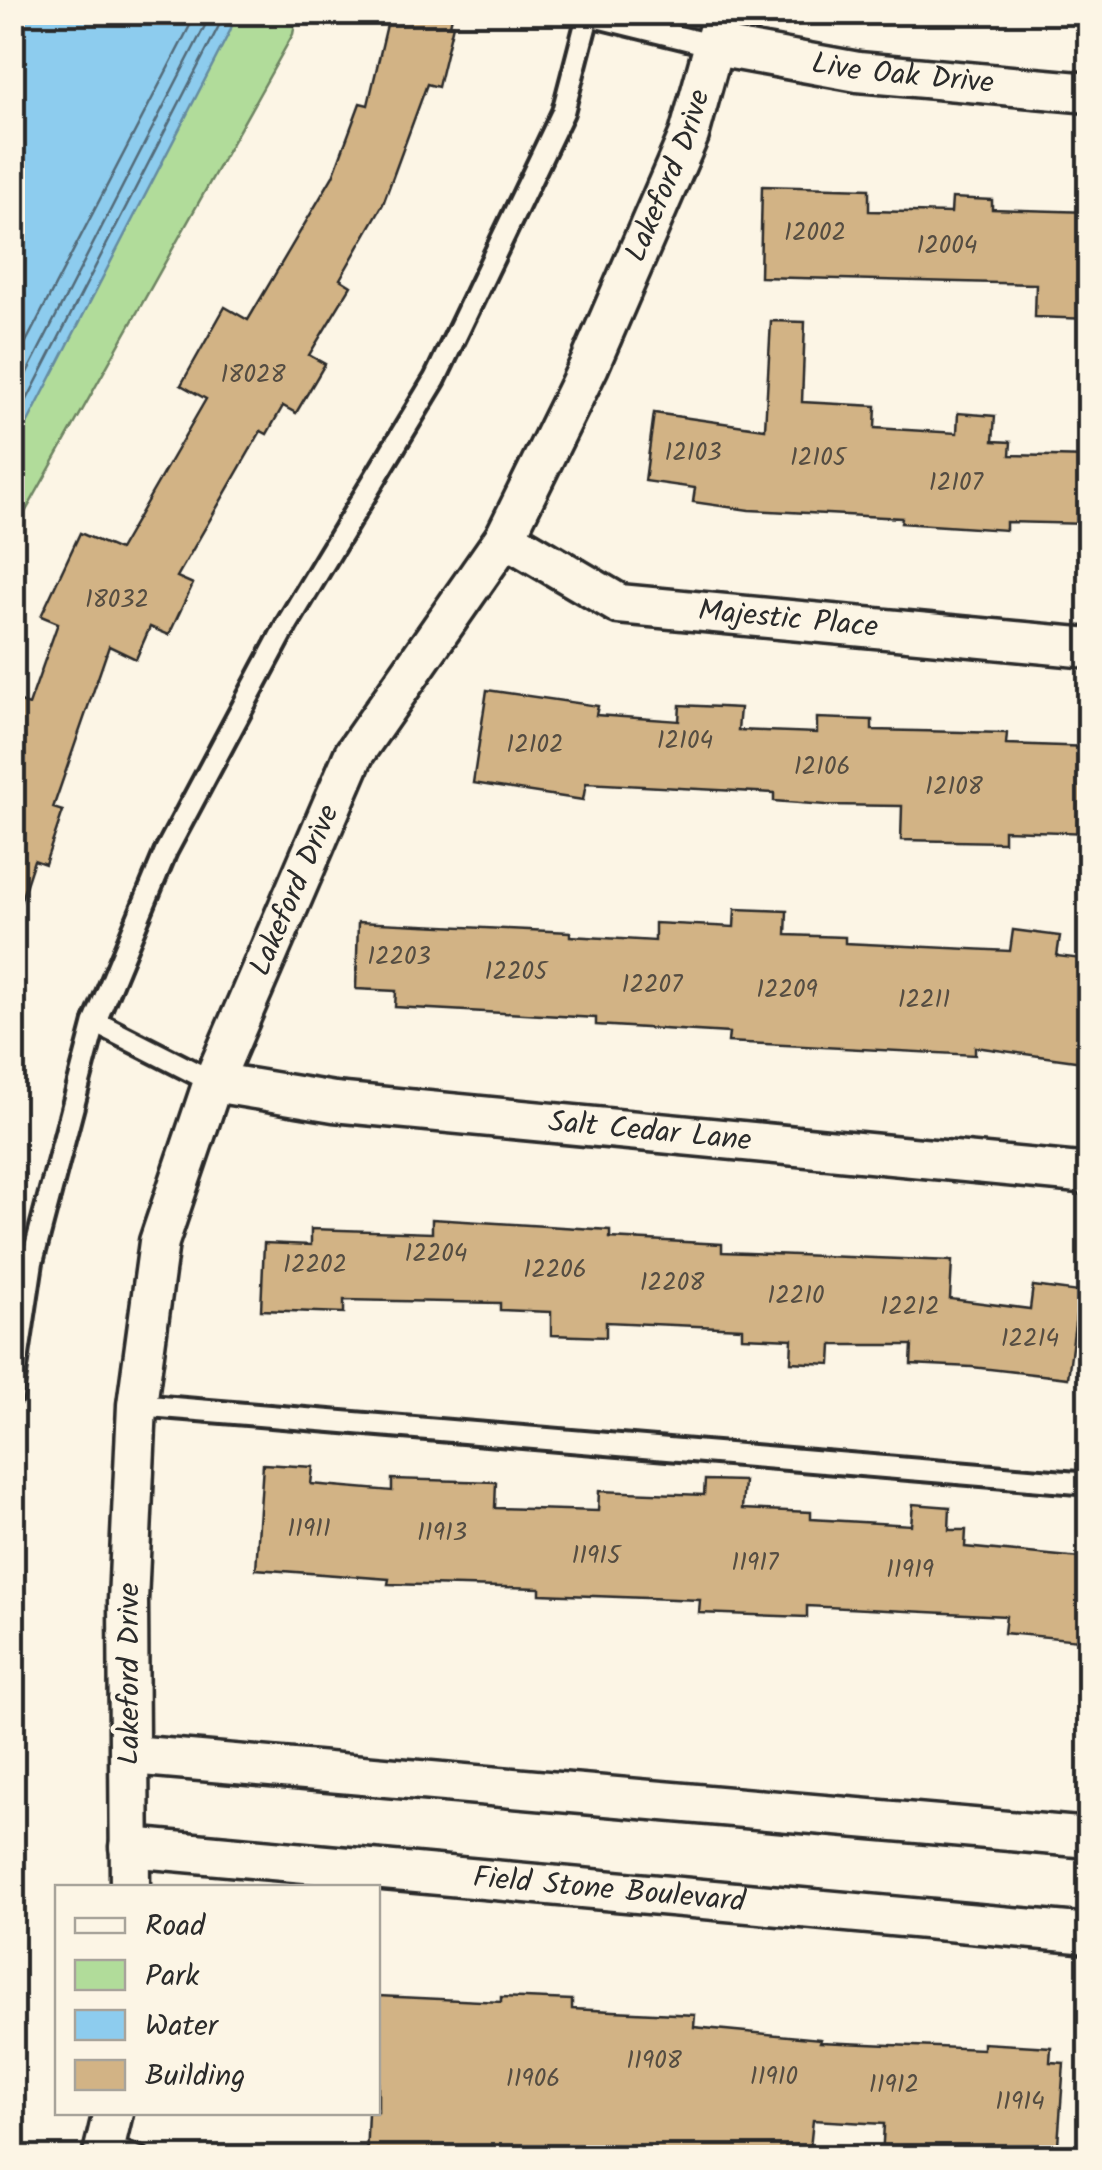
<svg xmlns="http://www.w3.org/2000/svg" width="1102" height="2170" font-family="Kalam,sans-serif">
<rect width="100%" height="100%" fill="#fcf5e5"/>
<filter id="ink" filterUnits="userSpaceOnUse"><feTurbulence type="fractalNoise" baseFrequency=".01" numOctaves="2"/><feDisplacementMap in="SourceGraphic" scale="20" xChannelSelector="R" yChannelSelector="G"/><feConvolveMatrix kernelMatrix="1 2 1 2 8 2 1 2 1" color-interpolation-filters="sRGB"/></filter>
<g filter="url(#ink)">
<path fill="#b1dc9a" stroke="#6e8462" stroke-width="2.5" d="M 13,13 L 297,13 L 293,34 L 13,534 Z"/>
<path fill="#8dccee" stroke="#668ca0" stroke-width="2.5" d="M 13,12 L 236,13 L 230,31 L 13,451 Z"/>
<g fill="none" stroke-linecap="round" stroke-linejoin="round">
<g stroke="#526b79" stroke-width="2.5">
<path d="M 12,369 L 197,12"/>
<path d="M 12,402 L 212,12"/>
<path d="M 12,429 L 226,12"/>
</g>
</g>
<g fill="#d2b385" stroke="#2b2b2b" stroke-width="2.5">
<path d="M 390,12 L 453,12 L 450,25 L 453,25 L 438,87 L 427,84 L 383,204 L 340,279 L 351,286 L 309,355 L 325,364 L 296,413 L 283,406 L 267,434 L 261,431 L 177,577 L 193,584 L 169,635 L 150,627 L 136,659 L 109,646 L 53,808 L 63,811 L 45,864 L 34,860 L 19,906 L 12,904 L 12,699 L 29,705 L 58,623 L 41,616 L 80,533 L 119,550 L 206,399 L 181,385 L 225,307 L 248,320 L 333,176 L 360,103 L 368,105 Z"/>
<path d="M 762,186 L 869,189 L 869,211 L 951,213 L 952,198 L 992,200 L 992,209 L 1090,212 L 1090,319 L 1035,317 L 1036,284 L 760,277 Z"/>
<path d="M 771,321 L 805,322 L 802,402 L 876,406 L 875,428 L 957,433 L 958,413 L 995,416 L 993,441 L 1011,442 L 1010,455 L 1090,457 L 1090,524 L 1006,522 L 1006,530 L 901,523 L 902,518 L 749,510 L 693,502 L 695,488 L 645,481 L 654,413 L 765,429 Z"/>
<path d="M 487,690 L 598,706 L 596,715 L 679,721 L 680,705 L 740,708 L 738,730 L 817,733 L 817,718 L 872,720 L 872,730 L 1007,733 L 1006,744 L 1090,747 L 1090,833 L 1004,830 L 1004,842 L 901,840 L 902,806 L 826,805 L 774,801 L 774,793 L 586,783 L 583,800 L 473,783 Z"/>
<path d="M 735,909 L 787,911 L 786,935 L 845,937 L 845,943 L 1010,951 L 1013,930 L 1060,936 L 1057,956 L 1090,960 L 1090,1063 L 975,1047 L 975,1055 L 728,1042 L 729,1033 L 596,1025 L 596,1018 L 395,1007 L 396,991 L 356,989 L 358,922 L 570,932 L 570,936 L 655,941 L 655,923 L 734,927 Z"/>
<path d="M 432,1219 L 610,1230 L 610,1238 L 722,1244 L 722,1252 L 952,1261 L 950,1299 L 1030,1309 L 1033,1286 L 1079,1292 L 1068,1378 L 972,1367 L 911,1364 L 912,1345 L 832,1345 L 831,1364 L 791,1362 L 792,1339 L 742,1337 L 742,1328 L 606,1322 L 606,1337 L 551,1335 L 551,1312 L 500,1310 L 500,1303 L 344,1300 L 344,1313 L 261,1310 L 264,1243 L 311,1245 L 311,1229 L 432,1233 Z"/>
<path d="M 263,1464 L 313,1467 L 311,1484 L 392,1491 L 392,1479 L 496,1482 L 495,1508 L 598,1511 L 599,1491 L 704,1495 L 705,1480 L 744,1481 L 742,1509 L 811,1512 L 811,1519 L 911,1525 L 913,1504 L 950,1507 L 949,1530 L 966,1530 L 965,1547 L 1090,1559 L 1090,1641 L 1004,1633 L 1006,1616 L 807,1606 L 807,1617 L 699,1613 L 700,1600 L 540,1594 L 540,1588 L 388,1584 L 389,1579 L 256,1569 Z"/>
<path d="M 378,1996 L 501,2002 L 501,1997 L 572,2000 L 572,2009 L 695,2015 L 694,2027 L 821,2039 L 820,2042 L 983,2049 L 983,2043 L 1051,2047 L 1050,2062 L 1064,2063 L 1057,2158 L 882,2158 L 884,2124 L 813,2120 L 809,2158 L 366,2158 L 368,2112 L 378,2112 Z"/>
</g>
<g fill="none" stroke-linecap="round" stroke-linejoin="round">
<g stroke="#2b2b2b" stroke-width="28">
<g id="service">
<path d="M 589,15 L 715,46"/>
<path d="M 95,1022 L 213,1082"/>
<path d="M 12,1395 L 32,1262 L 95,1022 L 166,851 L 287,624 L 435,379 L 563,112 L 589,12"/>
<path d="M 137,1405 L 1090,1484"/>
<path d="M 105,2146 L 139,2158"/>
</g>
</g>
<g stroke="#2b2b2b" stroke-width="45">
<g id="minor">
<path id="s1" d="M 715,46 L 858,72 L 1090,93"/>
<path id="s2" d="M 505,537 L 619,604 L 1090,648"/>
<path id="s3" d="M 213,1082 L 334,1102 L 1090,1174"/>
<path d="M 131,1755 L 1090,1838"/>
<path id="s4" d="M 129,1847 L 1090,1934"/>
<path id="s5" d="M 130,1888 L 128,1601 L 137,1405 L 159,1242 L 213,1082 L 354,754 L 505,537 L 589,366 L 689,135 L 723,12"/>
<path d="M 102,2158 L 113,2112"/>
</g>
</g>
<use href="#service" stroke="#fcf5e5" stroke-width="20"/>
<use href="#minor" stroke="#fcf5e5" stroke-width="38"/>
</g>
</g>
<g text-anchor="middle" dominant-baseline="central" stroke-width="9" stroke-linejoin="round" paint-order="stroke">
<g font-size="25" fill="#554d42">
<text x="815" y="233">12002</text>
<text x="947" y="246">12004</text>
<text x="253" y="375">18028</text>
<text x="693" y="453">12103</text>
<text x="818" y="458">12105</text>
<text x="956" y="483">12107</text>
<text x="117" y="600">18032</text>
<text x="685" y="741">12104</text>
<text x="535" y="745">12102</text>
<text x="822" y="767">12106</text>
<text x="954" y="787">12108</text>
<text x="399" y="957">12203</text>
<text x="516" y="972">12205</text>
<text x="652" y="985">12207</text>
<text x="787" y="990">12209</text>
<text x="924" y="1000">12211</text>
<text x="436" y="1254">12204</text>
<text x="315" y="1265">12202</text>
<text x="555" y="1270">12206</text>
<text x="672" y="1283">12208</text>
<text x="796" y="1296">12210</text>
<text x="910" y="1307">12212</text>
<text x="1030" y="1339">12214</text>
<text x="309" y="1529">11911</text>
<text x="442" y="1533">11913</text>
<text x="596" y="1556">11915</text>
<text x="755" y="1563">11917</text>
<text x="910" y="1570">11919</text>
<text x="654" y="2061">11908</text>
<text x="774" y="2077">11910</text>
<text x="533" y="2079">11906</text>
<text x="894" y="2085">11912</text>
<text x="1020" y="2102">11914</text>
</g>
<g font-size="30" fill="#2b2b2b" stroke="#fcf5e5">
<text stroke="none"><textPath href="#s1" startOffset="190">Live Oak Drive</textPath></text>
<text stroke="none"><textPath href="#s5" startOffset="1835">Lakeford Drive</textPath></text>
<text stroke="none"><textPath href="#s2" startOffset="302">Majestic Place</textPath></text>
<text stroke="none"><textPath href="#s5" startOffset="1025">Lakeford Drive</textPath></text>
<text stroke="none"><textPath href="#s3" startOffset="440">Salt Cedar Lane</textPath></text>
<text transform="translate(130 1674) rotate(-90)">Lakeford Drive</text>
<text stroke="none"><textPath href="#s4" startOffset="482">Field Stone Boulevard</textPath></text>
</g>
</g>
<rect width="1102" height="2170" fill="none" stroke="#fcf5e5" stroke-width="50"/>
<rect x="25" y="25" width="1052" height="2120" fill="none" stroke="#2b2b2b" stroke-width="4" filter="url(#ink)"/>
<rect x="55" y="1885" width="325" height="230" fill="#fcf5e5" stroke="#a8a49b" stroke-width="2.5"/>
<rect x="75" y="1918" width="50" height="15" fill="#fcf5e5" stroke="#a8a49b" stroke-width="2.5"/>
<text x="145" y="1935" font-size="30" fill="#2b2b2b">Road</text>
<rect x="75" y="1960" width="50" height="30" fill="#b1dc9a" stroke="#a8a49b" stroke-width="2.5"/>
<text x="145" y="1985" font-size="30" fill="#2b2b2b">Park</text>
<rect x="75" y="2010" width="50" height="30" fill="#8dccee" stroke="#a8a49b" stroke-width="2.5"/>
<text x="145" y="2035" font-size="30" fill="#2b2b2b">Water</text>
<rect x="75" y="2060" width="50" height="30" fill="#d2b385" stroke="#a8a49b" stroke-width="2.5"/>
<text x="145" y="2085" font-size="30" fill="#2b2b2b">Building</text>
</svg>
